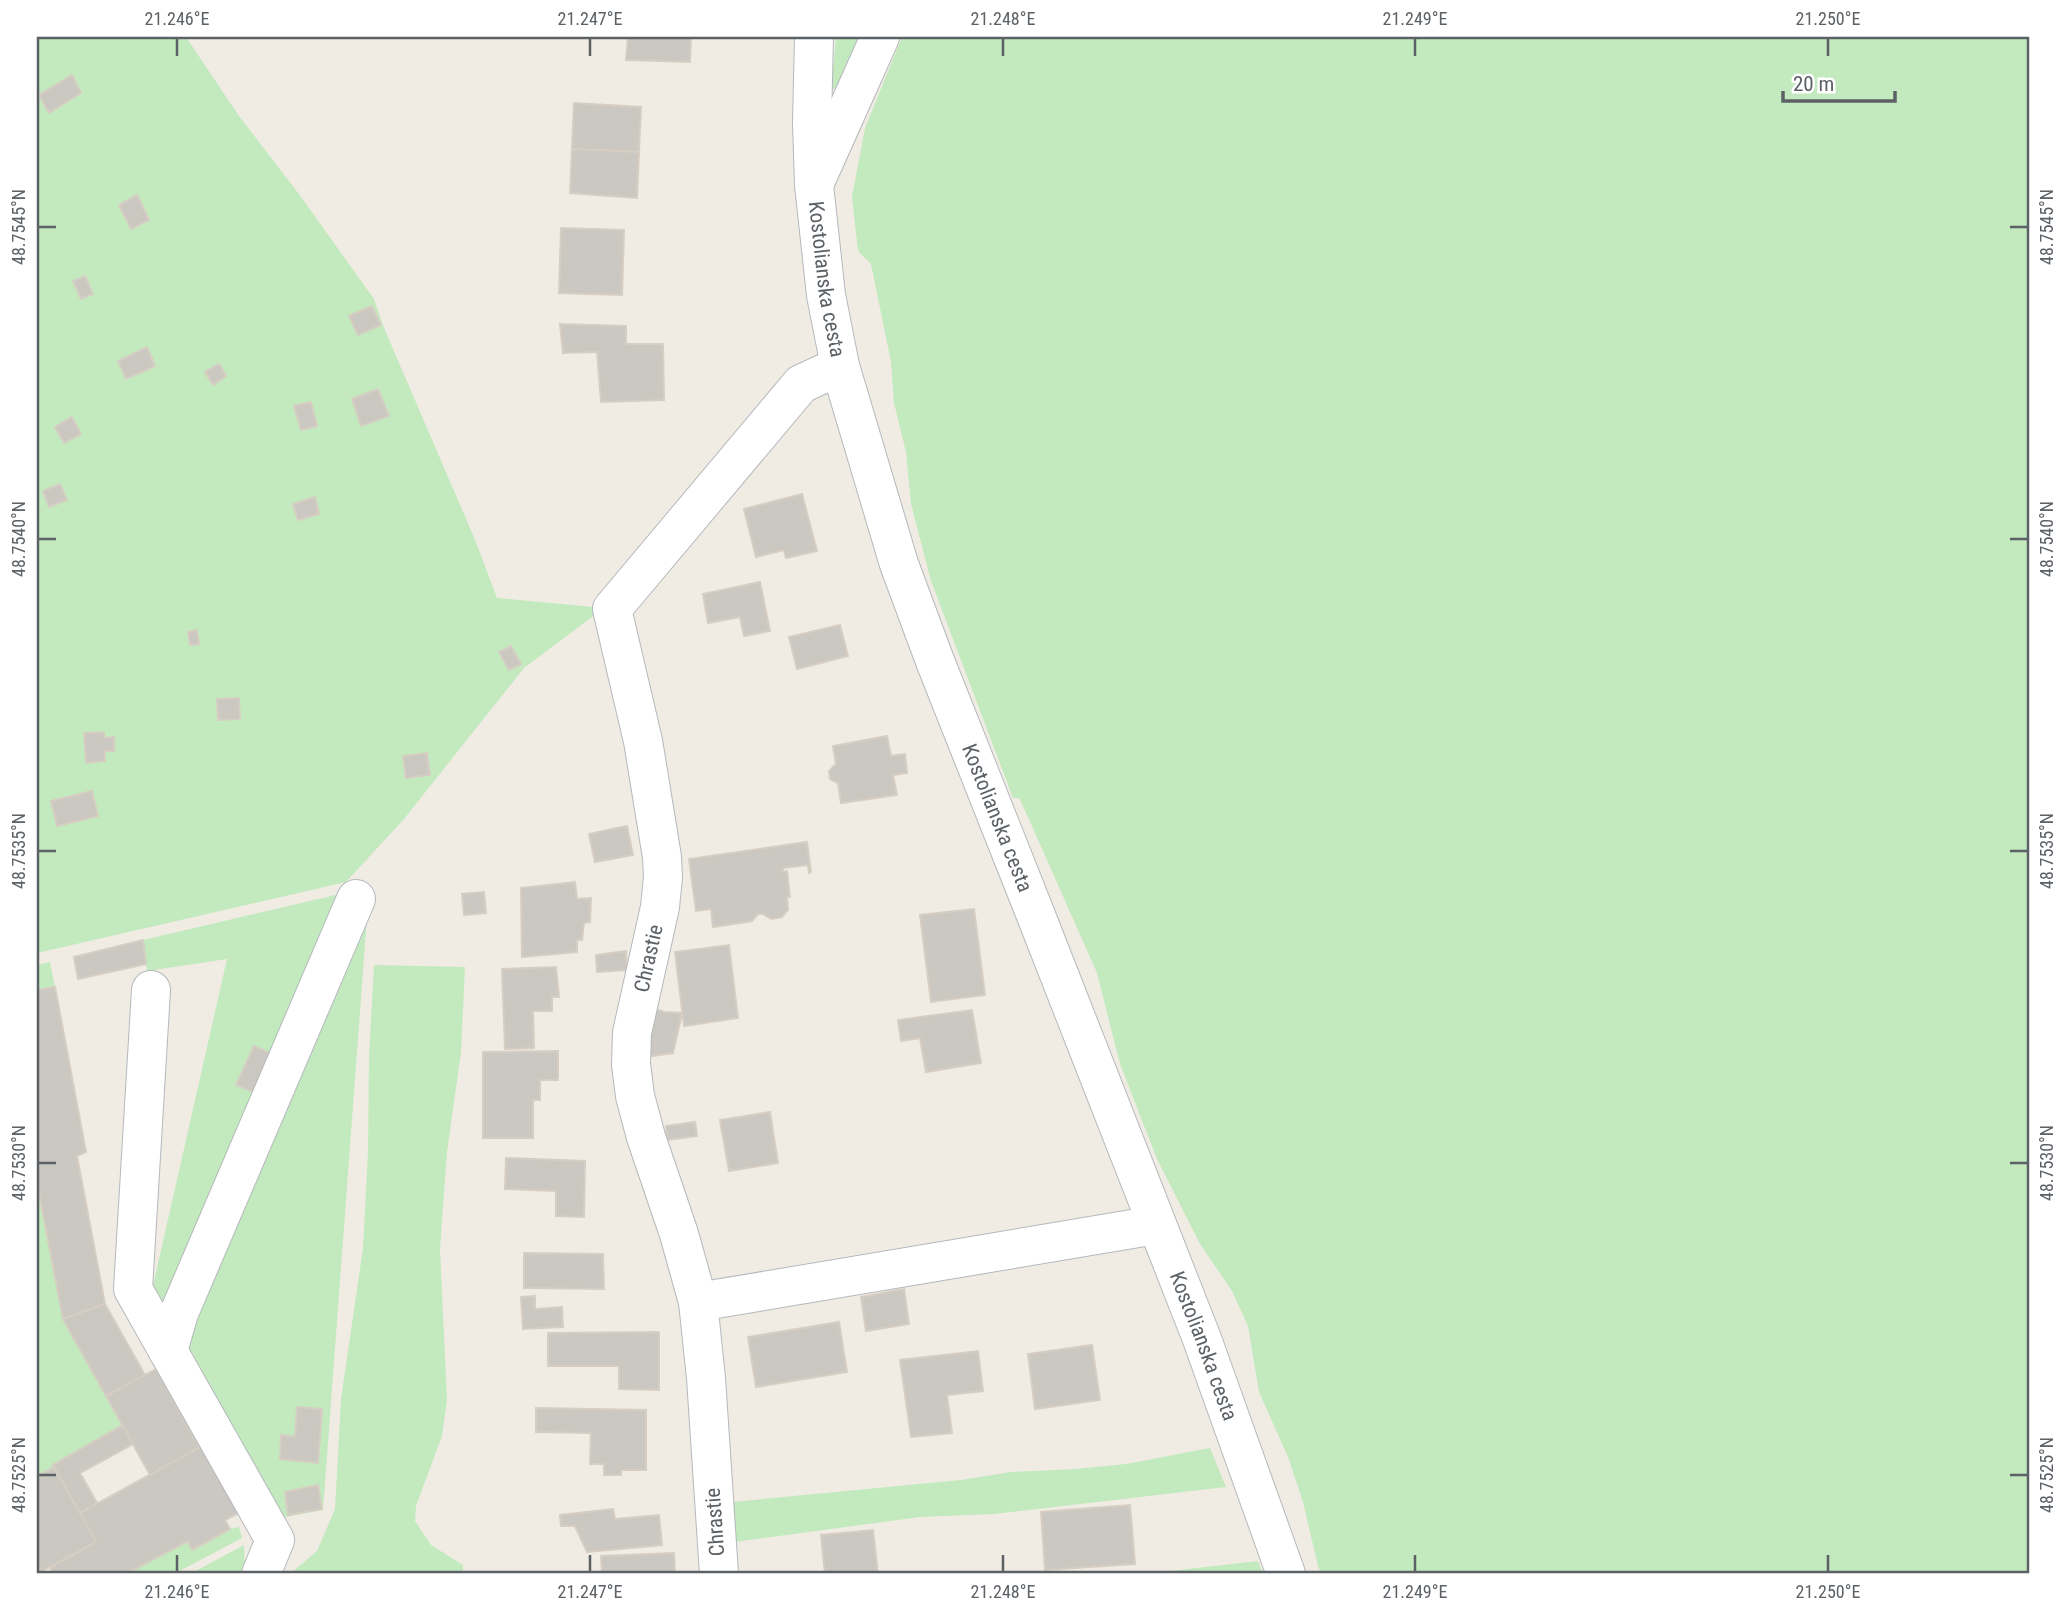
<svg xmlns="http://www.w3.org/2000/svg" width="2066" height="1611" font-family="'Roboto Condensed',sans-serif">
<rect width="100%" height="100%" fill="#f0ece4"/>
<g fill="#c2eabe">
<path d="M 37,37 L 186,37 L 239,116 L 299,194 L 374,299 L 384,328 L 476,542 L 497,598 L 604,608 L 524,668 L 404,819 L 346,882 L 37,953 Z"/>
<path d="M 836,37 L 863,37 L 841,90 L 831,88 Z"/>
<path d="M 902,37 L 2029,37 L 2029,1574 L 1321,1574 L 1318,1566 L 1303,1502 L 1288,1457 L 1259,1392 L 1248,1326 L 1232,1291 L 1200,1244 L 1157,1159 L 1120,1064 L 1097,973 L 1027,815 L 1019,798 L 1013,798 L 931,581 L 911,504 L 906,452 L 894,403 L 891,362 L 871,264 L 858,251 L 852,197 L 865,128 Z"/>
<path d="M 344,893 L 274,1055 L 253,1046 L 236,1085 L 258,1094 L 171,1302 L 162,1302 L 152,1290 L 227,959 L 147,971 L 143,940 Z"/>
<path d="M 368,904 L 323,1510 L 280,1518 L 192,1352 L 185,1354 L 186,1339 Z"/>
<path d="M 50,962 L 55,987 L 37,990 L 37,965 Z"/>
<path d="M 374,965 L 465,967 L 461,1052 L 447,1152 L 440,1249 L 447,1400 L 442,1436 L 416,1506 L 415,1521 L 431,1545 L 463,1565 L 463,1574 L 290,1574 L 317,1551 L 335,1509 L 341,1399 L 363,1248 L 368,1151 L 369,1056 Z"/>
<path d="M 37,1183 L 63,1319 L 123,1425 L 53,1464 L 54,1467 L 37,1476 Z"/>
<path d="M 1210,1448 L 1226,1487 L 994,1514 L 920,1517 L 735,1542 L 732,1502 L 961,1480 L 1011,1472 L 1076,1469 L 1126,1464 Z"/>
<path d="M 239,1527 L 242,1538 L 174,1574 L 126,1574 L 188,1541 L 193,1549 L 230,1529 Z"/>
<path d="M 244,1545 L 245,1574 L 190,1574 Z"/>
<path d="M 1258,1561 L 1263,1574 L 1144,1574 Z"/>
</g>
<g fill="#cbc7c1" stroke="#d6cec2" stroke-width="2">
<path d="M 628,37 L 691,37 L 690,62 L 626,60 Z"/>
<path d="M 72,75 L 81,93 L 49,113 L 39,95 Z"/>
<path d="M 574,103 L 641,107 L 639,152 L 572,149 Z"/>
<path d="M 572,149 L 639,152 L 637,198 L 570,193 Z"/>
<path d="M 137,195 L 149,220 L 131,229 L 119,205 Z"/>
<path d="M 561,228 L 624,230 L 622,295 L 559,293 Z"/>
<path d="M 85,276 L 93,294 L 81,299 L 73,281 Z"/>
<path d="M 372,306 L 381,325 L 358,335 L 349,316 Z"/>
<path d="M 560,324 L 626,326 L 626,344 L 663,344 L 664,400 L 601,402 L 597,352 L 563,353 Z"/>
<path d="M 147,347 L 155,366 L 126,379 L 118,361 Z"/>
<path d="M 219,364 L 226,376 L 213,385 L 205,372 Z"/>
<path d="M 378,389 L 389,416 L 361,426 L 352,399 Z"/>
<path d="M 311,402 L 317,426 L 301,430 L 294,406 Z"/>
<path d="M 72,417 L 81,434 L 64,443 L 55,427 Z"/>
<path d="M 60,484 L 67,500 L 49,507 L 43,491 Z"/>
<path d="M 802,494 L 817,551 L 786,558 L 784,550 L 756,557 L 744,509 Z"/>
<path d="M 315,497 L 319,514 L 298,520 L 293,504 Z"/>
<path d="M 760,582 L 770,631 L 744,636 L 740,617 L 708,623 L 703,594 Z"/>
<path d="M 840,625 L 848,656 L 797,669 L 789,637 Z"/>
<path d="M 197,630 L 199,644 L 190,645 L 188,632 Z"/>
<path d="M 511,646 L 521,664 L 509,670 L 499,652 Z"/>
<path d="M 239,698 L 240,719 L 218,720 L 217,699 Z"/>
<path d="M 104,732 L 104,738 L 114,737 L 114,751 L 105,751 L 105,761 L 86,763 L 84,733 Z"/>
<path d="M 887,736 L 891,756 L 905,754 L 907,773 L 893,775 L 897,795 L 841,803 L 838,783 L 830,779 L 829,771 L 836,764 L 833,746 Z"/>
<path d="M 427,753 L 430,775 L 406,778 L 403,756 Z"/>
<path d="M 92,791 L 98,816 L 57,826 L 51,801 Z"/>
<path d="M 627,826 L 633,855 L 595,862 L 589,834 Z"/>
<path d="M 807,842 L 811,872 L 809,873 L 808,865 L 783,868 L 783,872 L 787,871 L 790,897 L 787,897 L 788,910 L 782,917 L 771,919 L 763,914 L 758,914 L 752,921 L 713,927 L 711,909 L 696,911 L 689,859 Z"/>
<path d="M 575,882 L 577,899 L 591,898 L 590,922 L 584,923 L 582,940 L 577,940 L 577,952 L 522,957 L 521,888 Z"/>
<path d="M 484,892 L 486,913 L 464,915 L 462,894 Z"/>
<path d="M 974,909 L 985,995 L 931,1002 L 920,915 Z"/>
<path d="M 143,940 L 146,964 L 78,979 L 74,957 Z"/>
<path d="M 729,945 L 738,1018 L 684,1026 L 675,952 Z"/>
<path d="M 626,951 L 627,970 L 597,972 L 596,955 Z"/>
<path d="M 556,967 L 559,997 L 552,997 L 552,1011 L 533,1011 L 534,1048 L 505,1049 L 502,969 Z"/>
<path d="M 55,987 L 86,1152 L 77,1156 L 105,1304 L 63,1319 L 37,1183 L 37,990 Z"/>
<path d="M 653,1008 L 664,1012 L 682,1013 L 673,1053 L 638,1058 Z"/>
<path d="M 972,1010 L 981,1063 L 926,1072 L 920,1038 L 901,1041 L 898,1020 Z"/>
<path d="M 254,1046 L 274,1055 L 258,1094 L 236,1085 Z"/>
<path d="M 558,1051 L 558,1080 L 540,1080 L 540,1100 L 533,1100 L 533,1138 L 483,1138 L 483,1052 Z"/>
<path d="M 770,1112 L 778,1163 L 729,1171 L 720,1120 Z"/>
<path d="M 695,1122 L 697,1136 L 667,1140 L 666,1126 Z"/>
<path d="M 506,1158 L 585,1161 L 584,1217 L 556,1216 L 556,1191 L 505,1189 Z"/>
<path d="M 524,1253 L 603,1254 L 604,1289 L 524,1288 Z"/>
<path d="M 904,1289 L 909,1324 L 866,1331 L 861,1297 Z"/>
<path d="M 535,1296 L 535,1309 L 562,1307 L 563,1327 L 523,1329 L 521,1297 Z"/>
<path d="M 105,1304 L 145,1375 L 106,1396 L 63,1319 Z"/>
<path d="M 839,1322 L 847,1372 L 756,1387 L 748,1337 Z"/>
<path d="M 659,1332 L 659,1390 L 619,1389 L 619,1366 L 548,1366 L 548,1333 Z"/>
<path d="M 1092,1345 L 1100,1400 L 1035,1409 L 1028,1354 Z"/>
<path d="M 978,1351 L 983,1391 L 947,1395 L 952,1433 L 911,1437 L 900,1360 Z"/>
<path d="M 156,1369 L 199,1447 L 150,1475 L 106,1396 Z"/>
<path d="M 297,1407 L 322,1409 L 318,1463 L 280,1459 L 281,1435 L 295,1437 Z"/>
<path d="M 536,1408 L 646,1410 L 646,1470 L 621,1470 L 621,1475 L 604,1475 L 604,1464 L 590,1464 L 591,1433 L 536,1432 Z"/>
<path d="M 123,1425 L 133,1444 L 80,1473 L 97,1503 L 80,1513 L 53,1465 Z"/>
<path d="M 206,1444 L 243,1511 L 225,1520 L 230,1529 L 192,1550 L 188,1541 L 126,1574 L 53,1574 L 50,1568 L 96,1542 L 80,1513 Z"/>
<path d="M 54,1467 L 96,1542 L 37,1574 L 37,1476 Z"/>
<path d="M 318,1485 L 322,1509 L 288,1515 L 285,1492 Z"/>
<path d="M 1130,1505 L 1135,1564 L 1045,1570 L 1041,1512 Z"/>
<path d="M 613,1509 L 615,1519 L 659,1515 L 662,1545 L 587,1552 L 575,1526 L 561,1526 L 560,1515 Z"/>
<path d="M 873,1530 L 878,1574 L 825,1574 L 821,1535 Z"/>
<path d="M 674,1553 L 675,1574 L 602,1574 L 601,1556 Z"/>
</g>
<g fill="none" stroke-linecap="round" stroke-linejoin="round">
<g stroke="#b5b8bc" stroke-width="40">
<g id="minor">
<path id="s1" d="M 814,37 L 812,123 L 814,185 L 826,295 L 840,366 L 899,564 L 935,661 L 1035,913 L 1202,1339 L 1286,1574"/>
<path d="M 816,180 L 880,37"/>
<path d="M 151,990 L 133,1289 L 275,1540 L 261,1574"/>
<path d="M 698,1302 L 1156,1225"/>
<path d="M 168,1351 L 179,1313 L 356,899"/>
<path id="s2" d="M 719,1574 L 706,1378 L 698,1302 L 679,1234 L 646,1137 L 635,1096 L 631,1064 L 632,1033 L 660,907 L 663,877 L 662,857 L 643,741 L 612,609 L 801,384 L 840,366"/>
</g>
</g>
<use href="#minor" stroke="#fff" stroke-width="38"/>
</g>
<path fill="none" stroke="#5c6166" stroke-width="2.5" d="M 177,38 L 177,56M 590,38 L 590,56M 1003,38 L 1003,56M 1415,38 L 1415,56M 1828,38 L 1828,56M 38,227 L 56,227M 2010,227 L 2028,227M 38,539 L 56,539M 2010,539 L 2028,539M 38,851 L 56,851M 2010,851 L 2028,851M 38,1163 L 56,1163M 2010,1163 L 2028,1163M 38,1475 L 56,1475M 2010,1475 L 2028,1475M 177,1555 L 177,1572M 590,1555 L 590,1572M 1003,1555 L 1003,1572M 1415,1555 L 1415,1572M 1828,1555 L 1828,1572"/>
<g text-anchor="middle" dominant-baseline="central" stroke-width="6" stroke-linejoin="round" paint-order="stroke">
<g font-size="21" fill="#5c6166" stroke="#fff">
<text stroke="none"><textPath href="#s1" startOffset="243">Kostolianska cesta</textPath></text>
<text stroke="none"><textPath href="#s1" startOffset="810">Kostolianska cesta</textPath></text>
<text stroke="none"><textPath href="#s2" startOffset="628">Chrastie</textPath></text>
<text stroke="none"><textPath href="#s1" startOffset="1377">Kostolianska cesta</textPath></text>
<text transform="translate(715 1522) rotate(-94)">Chrastie</text>
</g>
</g>
<rect width="2066" height="1611" fill="none" stroke="#ffffff" stroke-width="77"/>
<path d="M1783 91v10h112v-10" fill="none" stroke="#5c6166" stroke-width="3.5"/>
<text x="1793" y="91" font-size="21" fill="#5c6166" stroke="#ffffff" stroke-width="5" paint-order="stroke">20 m</text>
<rect x="38" y="38" width="1990" height="1534" fill="none" stroke="#5c6166" stroke-width="2.5"/>
<g font-size="18" text-anchor="middle" fill="#5c6166">
<text x="177" y="25">21.246°E</text>
<text x="590" y="25">21.247°E</text>
<text x="1003" y="25">21.248°E</text>
<text x="1415" y="25">21.249°E</text>
<text x="1828" y="25">21.250°E</text>
<text transform="translate(19 227) rotate(-90)" y="6">48.7545°N</text>
<text transform="translate(2047 227) rotate(-90)" y="6">48.7545°N</text>
<text transform="translate(19 539) rotate(-90)" y="6">48.7540°N</text>
<text transform="translate(2047 539) rotate(-90)" y="6">48.7540°N</text>
<text transform="translate(19 851) rotate(-90)" y="6">48.7535°N</text>
<text transform="translate(2047 851) rotate(-90)" y="6">48.7535°N</text>
<text transform="translate(19 1163) rotate(-90)" y="6">48.7530°N</text>
<text transform="translate(2047 1163) rotate(-90)" y="6">48.7530°N</text>
<text transform="translate(19 1475) rotate(-90)" y="6">48.7525°N</text>
<text transform="translate(2047 1475) rotate(-90)" y="6">48.7525°N</text>
<text x="177" y="1598">21.246°E</text>
<text x="590" y="1598">21.247°E</text>
<text x="1003" y="1598">21.248°E</text>
<text x="1415" y="1598">21.249°E</text>
<text x="1828" y="1598">21.250°E</text>
</g>
</svg>
